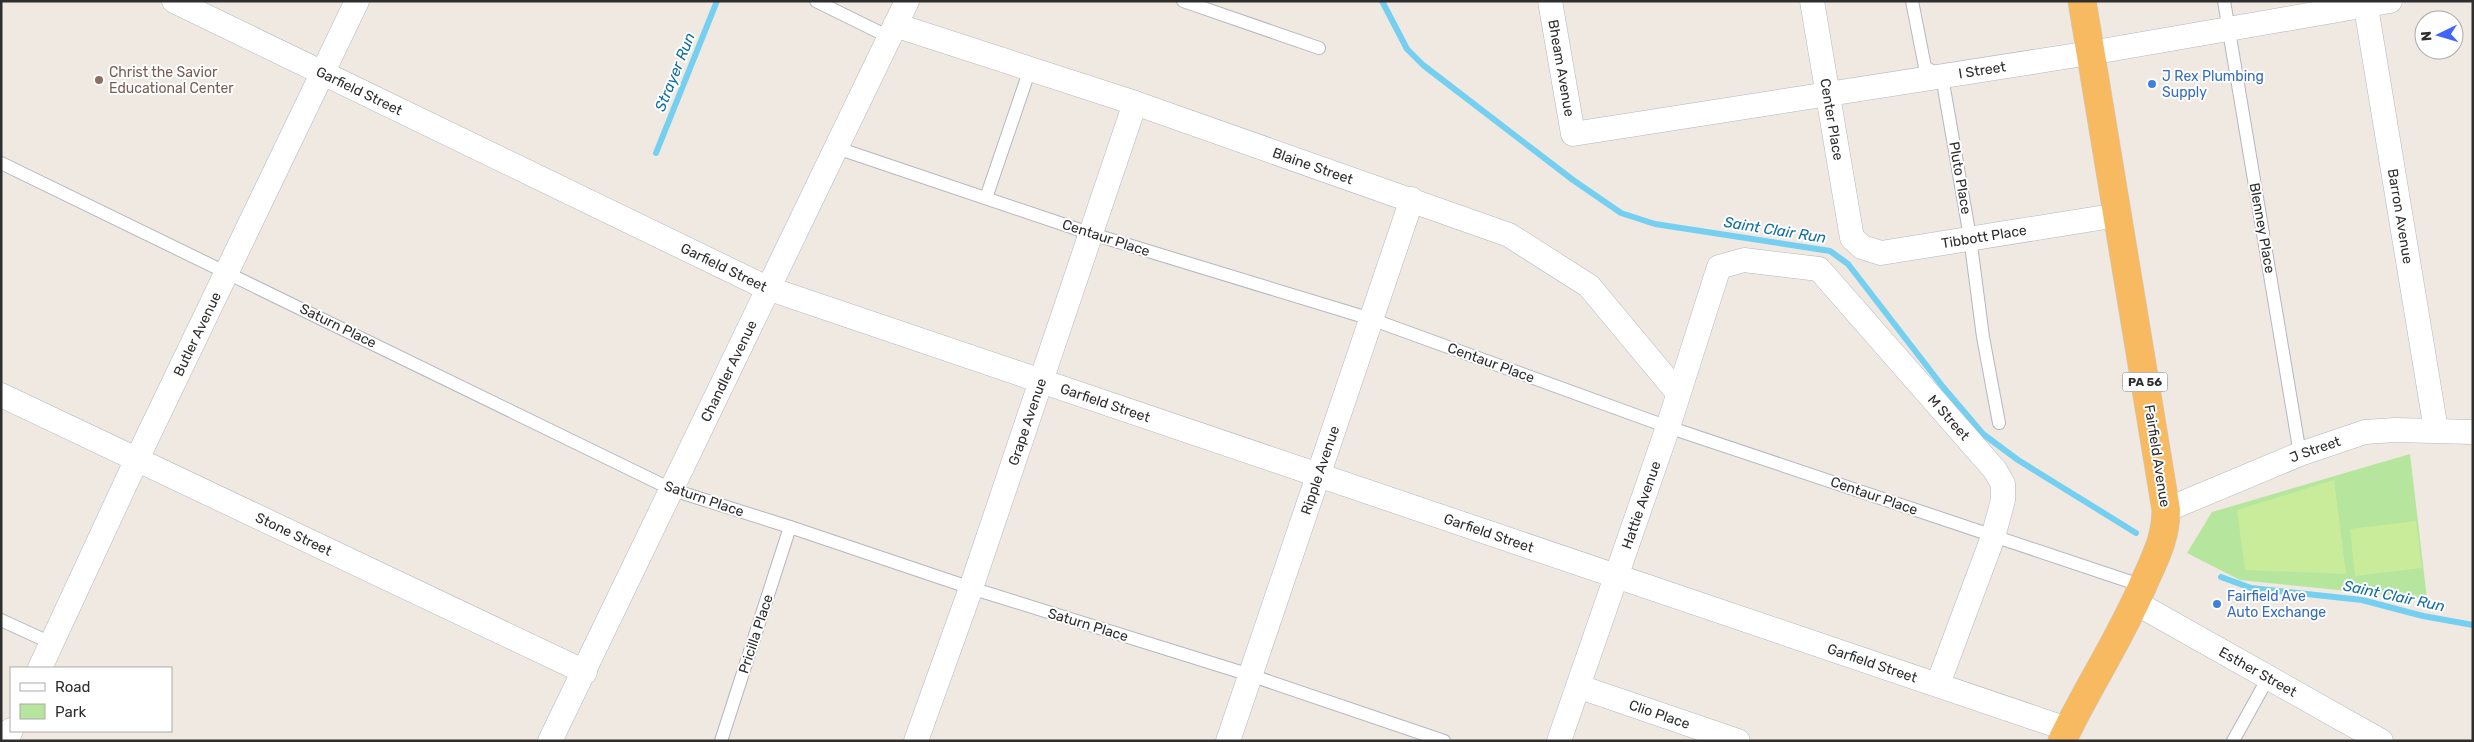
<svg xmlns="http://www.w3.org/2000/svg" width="2474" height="742" font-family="Rubik,sans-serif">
<rect width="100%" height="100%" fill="#efe9e1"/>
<path fill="#b6e59e" d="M 2410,454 L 2427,599 L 2240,580 L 2187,553 L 2212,512 Z"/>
<g fill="#c9ec9a">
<path d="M 2334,480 L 2346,574 L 2245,570 L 2237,510 Z"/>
<path d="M 2416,521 L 2422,568 L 2355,576 L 2350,529 Z"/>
</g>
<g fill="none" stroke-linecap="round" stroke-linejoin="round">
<g stroke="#75cff0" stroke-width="6">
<path d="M 1382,1 L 1407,49 L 1423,65 L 1573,180 L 1621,213 L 1655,224 L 1830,251 L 1848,264 L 1943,387 L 1983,434 L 2018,460 L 2136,533"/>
<path d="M 656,153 L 717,1"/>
<path d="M 2221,577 L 2251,588 L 2362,600 L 2423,616 L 2473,625"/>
</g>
<g stroke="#b4b7c1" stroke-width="14">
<g id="service">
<path d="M 816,1 L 889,37"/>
<path d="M 1183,1 L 1319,48"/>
<path d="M 1912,1 L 1925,67 L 1942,77 L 1970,237 L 1983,337 L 1999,423"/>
<path d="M 2224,1 L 2300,454"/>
<path d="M 837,148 L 1089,233 L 1371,319 L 1668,427 L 2143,586"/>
<path d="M 1,163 L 673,490 L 790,527 L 971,588 L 1250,675 L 1444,741"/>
<path d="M 986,198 L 1030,69"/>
<path d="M 1,620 L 51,643"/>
<path d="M 721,741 L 790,527"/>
<path d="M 2233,741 L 2268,678"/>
</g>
</g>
<g stroke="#b4b7c1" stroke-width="25">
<g id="minor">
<path id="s1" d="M 174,1 L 767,288 L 2067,729"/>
<path id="s2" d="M 1550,1 L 1573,134 L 2090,53 L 2390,1"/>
<path id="s3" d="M 1812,1 L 1852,238 L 1862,247 L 1881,253 L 2118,215"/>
<path id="s4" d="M 2365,1 L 2436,430"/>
<path id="s5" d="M 895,25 L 1135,103 L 1509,235 L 1589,286 L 1678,393"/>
<path id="s6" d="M 1,395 L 585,672"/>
<path id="s7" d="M 2166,510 L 2300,454 L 2365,432 L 2395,430 L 2473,432"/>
<path id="s8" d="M 2136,603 L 2381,741"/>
<path id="s9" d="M 40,668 L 136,461 L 357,1"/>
<path id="s10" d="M 1580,687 L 1738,741"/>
<path d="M 6,741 L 11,730"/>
<path id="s11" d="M 550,741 L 907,1"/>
<path id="s12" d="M 916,741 L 971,588 L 1135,103"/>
<path id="s13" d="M 1228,741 L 1412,199"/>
<path id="s14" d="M 1559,741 L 1668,427 L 1719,267 L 1744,260 L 1819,269 L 1995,470 L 2003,484 L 2003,500 L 1993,537 L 1938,684"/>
</g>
</g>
<g stroke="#c9c9c9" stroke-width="29">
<path id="trunk" d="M 2062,741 C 2087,688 2120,639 2143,585 C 2154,560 2166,539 2166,510 L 2082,1"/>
</g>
<use href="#service" stroke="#fff" stroke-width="12"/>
<use href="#minor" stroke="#fff" stroke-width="24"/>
<use href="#trunk" stroke="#f8ba60" stroke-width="28"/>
</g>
<circle fill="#8d6e63" stroke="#fff" stroke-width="2" cx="99" cy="80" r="5"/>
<g fill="#3f7fe0" stroke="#fff" stroke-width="2">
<circle cx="2152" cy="84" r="5"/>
<circle cx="2217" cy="604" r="5"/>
</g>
<g text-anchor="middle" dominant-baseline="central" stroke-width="4" stroke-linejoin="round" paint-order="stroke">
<rect fill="#fff" stroke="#6d6d6d" stroke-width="1" x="2122.5" y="372.5" width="45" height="19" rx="4"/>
<g font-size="12" font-weight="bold" fill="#2e2e2e">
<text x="2145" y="382">PA 56</text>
</g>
<g font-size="14" fill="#2e2e2e" stroke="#fff">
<text stroke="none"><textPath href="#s2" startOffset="68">Bheam Avenue</textPath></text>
<text stroke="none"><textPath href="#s2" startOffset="549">I Street</textPath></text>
<text stroke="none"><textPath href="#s1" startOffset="206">Garfield Street</textPath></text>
<text stroke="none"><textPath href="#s3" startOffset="120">Center Place</textPath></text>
<text stroke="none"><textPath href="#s5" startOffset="441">Blaine Street</textPath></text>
<text transform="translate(1960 178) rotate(80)">Pluto Place</text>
<text stroke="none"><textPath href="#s4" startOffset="218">Barron Avenue</textPath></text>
<text transform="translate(2262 228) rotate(80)">Blenney Place</text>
<text stroke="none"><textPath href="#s3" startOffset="378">Tibbott Place</textPath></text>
<text transform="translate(1106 238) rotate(18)">Centaur Place</text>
<text stroke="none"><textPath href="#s1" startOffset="611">Garfield Street</textPath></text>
<text transform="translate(338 326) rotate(26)">Saturn Place</text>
<text stroke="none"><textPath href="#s9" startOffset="369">Butler Avenue</textPath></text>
<text transform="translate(1491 363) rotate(20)">Centaur Place</text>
<text stroke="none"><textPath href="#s11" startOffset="411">Chandler Avenue</textPath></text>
<text stroke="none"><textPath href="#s1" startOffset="1016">Garfield Street</textPath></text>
<text stroke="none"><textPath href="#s14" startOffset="799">M Street</textPath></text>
<text stroke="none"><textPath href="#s12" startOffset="338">Grape Avenue</textPath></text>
<text stroke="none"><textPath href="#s7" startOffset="161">J Street</textPath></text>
<text transform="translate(2157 456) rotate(81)">Fairfield Avenue</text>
<text stroke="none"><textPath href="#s13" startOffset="286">Ripple Avenue</textPath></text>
<text transform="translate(1874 496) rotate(19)">Centaur Place</text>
<text transform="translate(704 499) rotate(19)">Saturn Place</text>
<text stroke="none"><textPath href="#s14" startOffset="250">Hattie Avenue</textPath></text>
<text stroke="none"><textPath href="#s1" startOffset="1421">Garfield Street</textPath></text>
<text stroke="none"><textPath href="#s6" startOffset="324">Stone Street</textPath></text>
<text transform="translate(1088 625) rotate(17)">Saturn Place</text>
<text transform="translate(756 634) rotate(-72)">Pricilla Place</text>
<text stroke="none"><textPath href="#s1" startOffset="1826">Garfield Street</textPath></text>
<text stroke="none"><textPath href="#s8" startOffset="140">Esther Street</textPath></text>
<text stroke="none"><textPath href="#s10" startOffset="84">Clio Place</textPath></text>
</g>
<g font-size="14" fill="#785e54" stroke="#fff" text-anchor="start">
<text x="109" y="72">Christ the Savior<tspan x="109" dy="16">Educational Center</tspan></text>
</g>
<g font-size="14" fill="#366cbe" stroke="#fff" text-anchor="start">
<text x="2162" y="76">J Rex Plumbing<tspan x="2162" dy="16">Supply</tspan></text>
<text x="2227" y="596">Fairfield Ave<tspan x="2227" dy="16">Auto Exchange</tspan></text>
</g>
<g font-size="15" font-style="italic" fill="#0d6fa3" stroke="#fff">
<text transform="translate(675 72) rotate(-68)">Strayer Run</text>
<text transform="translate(1775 230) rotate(9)">Saint Clair Run</text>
<text transform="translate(2394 596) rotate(12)">Saint Clair Run</text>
</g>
</g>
<rect width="2474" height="742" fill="none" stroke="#2e2e2e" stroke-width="5"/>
<rect x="10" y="667" width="162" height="65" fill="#ffffff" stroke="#ababab"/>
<rect x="20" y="683" width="25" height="8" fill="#ffffff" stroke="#ababab"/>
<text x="55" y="692" font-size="15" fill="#2e2e2e">Road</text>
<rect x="20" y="704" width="25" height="15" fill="#b6e59e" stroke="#ababab"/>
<text x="55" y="717" font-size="15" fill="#2e2e2e">Park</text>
<g transform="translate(2439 35) rotate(265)"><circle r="24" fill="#ffffff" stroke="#ababab"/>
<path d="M0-4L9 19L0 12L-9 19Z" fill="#4264fb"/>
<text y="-8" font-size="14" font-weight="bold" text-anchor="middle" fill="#2e2e2e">N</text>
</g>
</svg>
